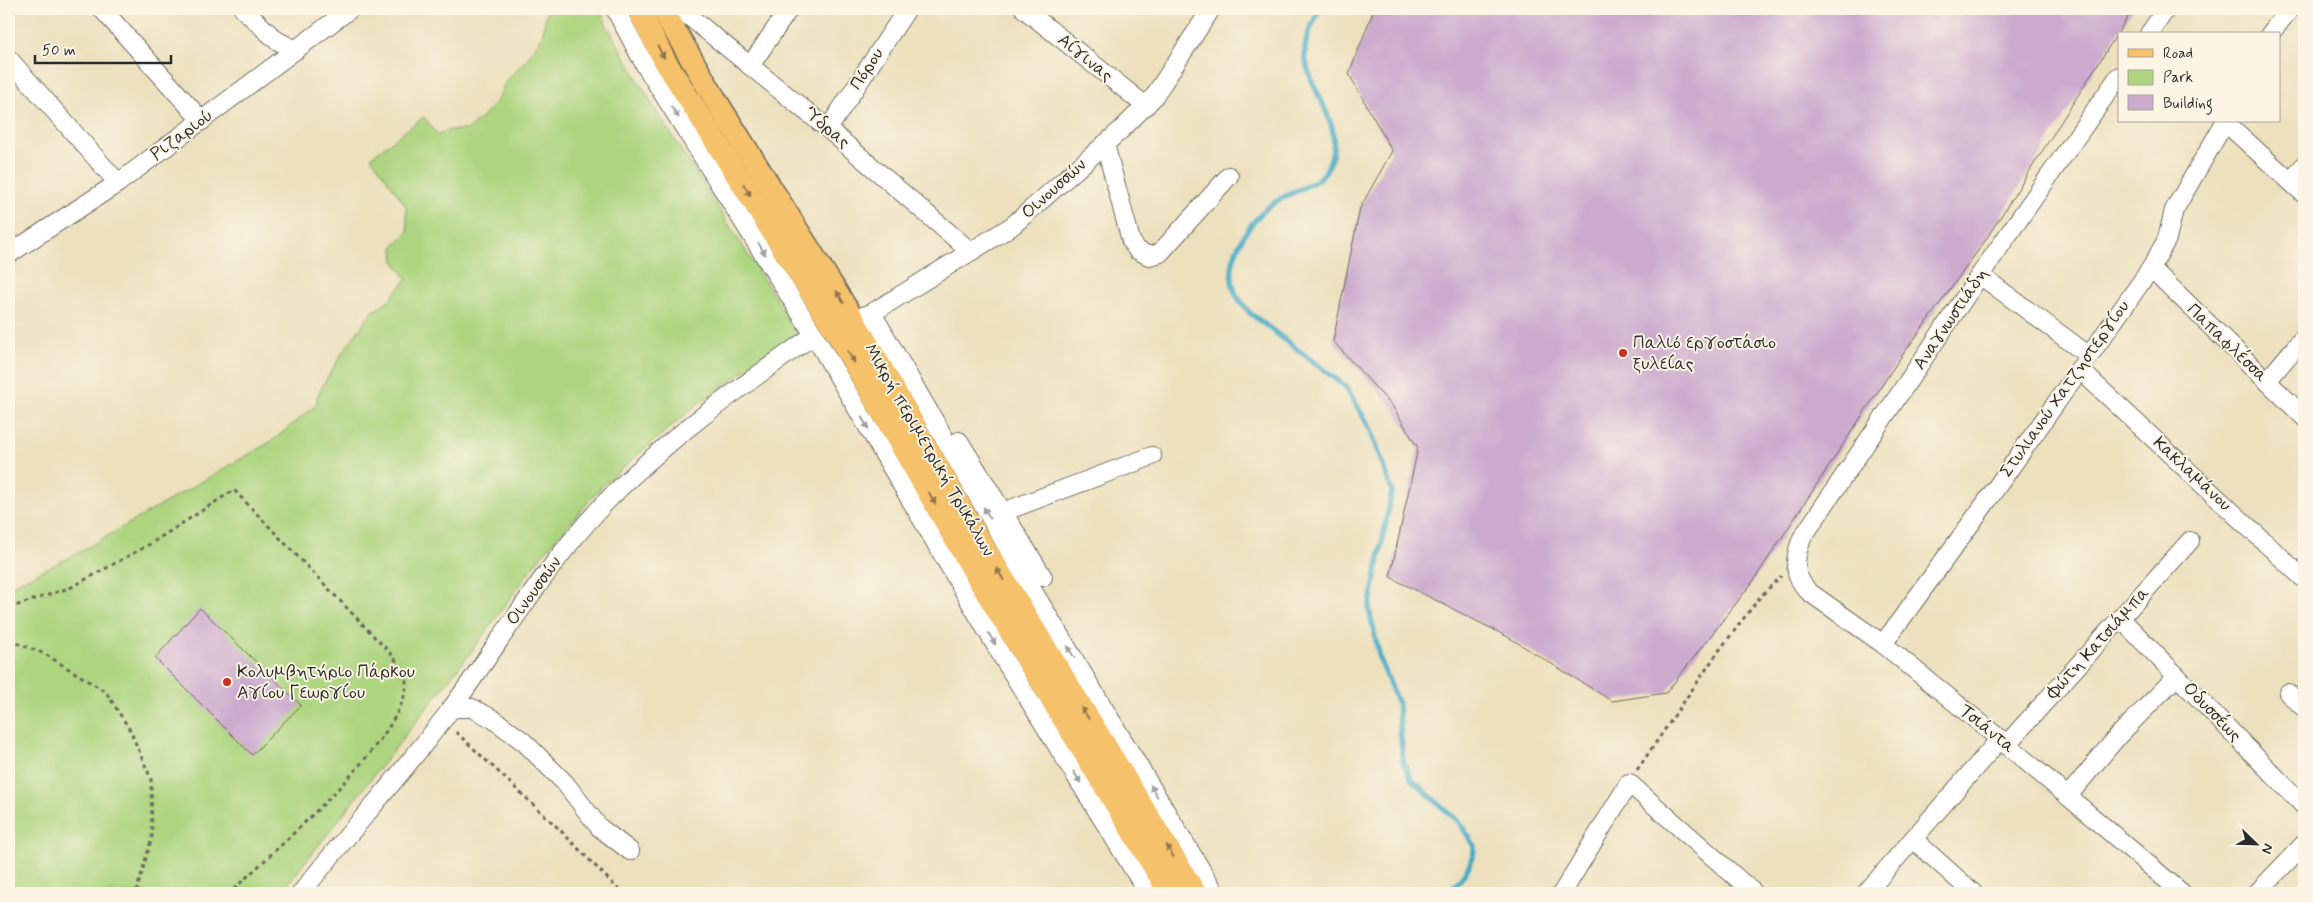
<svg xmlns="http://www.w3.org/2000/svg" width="2313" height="902" font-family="Mynerve,sans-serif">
<rect width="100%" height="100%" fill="#fcf5e5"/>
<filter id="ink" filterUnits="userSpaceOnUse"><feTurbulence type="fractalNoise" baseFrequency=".02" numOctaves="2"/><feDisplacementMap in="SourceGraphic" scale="10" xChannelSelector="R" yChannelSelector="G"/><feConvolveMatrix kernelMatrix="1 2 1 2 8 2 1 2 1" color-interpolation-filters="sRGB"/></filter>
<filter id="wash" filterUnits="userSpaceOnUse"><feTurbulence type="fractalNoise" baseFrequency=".0096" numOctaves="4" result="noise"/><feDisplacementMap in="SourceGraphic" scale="20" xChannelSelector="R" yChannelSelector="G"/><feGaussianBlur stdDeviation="1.12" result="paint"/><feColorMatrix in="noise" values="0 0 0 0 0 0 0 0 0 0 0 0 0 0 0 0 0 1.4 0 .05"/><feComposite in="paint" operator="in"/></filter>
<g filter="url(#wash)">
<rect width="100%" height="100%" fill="#ece0bd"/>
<path fill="#add580" stroke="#6c8056" d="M 547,9 L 600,9 L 606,24 L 655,109 L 798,333 L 695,406 L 604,484 L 536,562 L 471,652 L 281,893 L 9,893 L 9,587 L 78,553 L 272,441 L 316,405 L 318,394 L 342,353 L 372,312 L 388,301 L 407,279 L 394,261 L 393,247 L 408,232 L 406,206 L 371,157 L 424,117 L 438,135 L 449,130 L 467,130 L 485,115 L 499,97 L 506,81 L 526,60 L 542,37 Z"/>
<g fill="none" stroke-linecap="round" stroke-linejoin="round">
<path stroke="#47aac7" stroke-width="5.5" d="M 1320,9 C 1313,23 1303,40 1305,56 C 1310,97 1350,125 1326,171 C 1320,183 1289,193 1277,201 C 1251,217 1222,259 1235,292 C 1238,300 1244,306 1250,313 L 1346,387 L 1370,428 L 1392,491 L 1369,609 L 1380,659 L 1398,704 L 1403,762 L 1411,779 L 1459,822 L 1474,845 C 1475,863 1460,882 1447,893"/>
</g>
<g id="blocks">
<g fill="#cbaace">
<path d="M 1374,9 L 2133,9 L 1985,241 L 1896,364 L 1752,583 L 1666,693 L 1612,701 L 1508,637 L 1390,577 L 1418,448 L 1393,407 L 1333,341 L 1360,208 L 1392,151 L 1349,74 Z"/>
<path d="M 200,608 L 301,705 L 252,755 L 155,658 Z"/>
</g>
</g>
</g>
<g filter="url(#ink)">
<use href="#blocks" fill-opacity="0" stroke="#6f6a5e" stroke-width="1"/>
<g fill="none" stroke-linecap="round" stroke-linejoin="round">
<g stroke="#6f6a5e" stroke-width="20">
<g id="minor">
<path d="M 102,9 L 202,121"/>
<path d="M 243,9 L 276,40 L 296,50"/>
<path d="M 615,9 L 645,65 L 814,335 L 1003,658 L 1148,893"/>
<path d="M 680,9 L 828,129 L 970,251"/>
<path d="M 1024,9 L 1146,106"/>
<path d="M 2149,34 L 2166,9"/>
<path d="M 2270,34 L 2290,9"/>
<path d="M 9,59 L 118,183"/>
<path d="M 750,66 L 789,9"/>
<path d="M 2119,76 L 1980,275 L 1802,538 C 1794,559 1792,575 1809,592 L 1883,644 L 2000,739 L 2182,893"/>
<path d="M 2224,121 L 2304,194"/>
<path d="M 828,129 L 907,9"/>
<path d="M 1105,144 L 1131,241 L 1137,250 L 1149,256 L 1160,253 L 1229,176"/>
<path d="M 2291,182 L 2304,165"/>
<path d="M 9,254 L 118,183 L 350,9"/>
<path d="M 2151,268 L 2304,417"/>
<path d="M 1980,275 L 2088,355"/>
<path d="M 872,313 L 1024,576 L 1215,893"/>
<path d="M 860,317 L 872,313 L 1012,226 L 1121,130 L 1153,98 L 1211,9"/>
<path d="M 2079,369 L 2304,579"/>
<path d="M 2267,381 L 2304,337"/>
<path d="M 959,441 L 1043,577"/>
<path d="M 1003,512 L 1152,456"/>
<path d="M 2120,618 L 2304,806"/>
<path d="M 1883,644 L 1982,508 L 2151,268 L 2167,239 L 2174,210 L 2225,122"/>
<path d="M 2288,693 L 2304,708"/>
<path d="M 452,708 L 472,708 L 493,719 L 524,742 L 565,783 L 599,827 L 630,851"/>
<path d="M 2006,745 L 2190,541"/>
<path d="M 2068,796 L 2118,736 L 2177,676"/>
<path d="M 1913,839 L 1973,893"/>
<path d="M 301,893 C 350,831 404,772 451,709 C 501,641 544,568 602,506 C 666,439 739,388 814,335"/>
<path d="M 1562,893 L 1629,783 L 1754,893"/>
<path d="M 1866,893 L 2000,739"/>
<path d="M 2257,893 L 2304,844"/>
</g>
</g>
<g stroke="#6f6a5e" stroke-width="25">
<g id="major">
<path d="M 638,9 L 665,61 L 838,335 L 976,575 L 1170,893"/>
<path d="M 662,9 L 718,104 L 853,319 L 977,536 L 1195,893"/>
</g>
</g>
<g stroke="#6f6a5e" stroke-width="3" stroke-dasharray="4 4" stroke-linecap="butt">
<path d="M 9,608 L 72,587 L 150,544 L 234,490 L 391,654 C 398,664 408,675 406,688 C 397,746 274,850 230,893"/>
<path d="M 9,640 L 45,654 L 106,692 L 130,730 L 151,779 L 152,837 L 136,893"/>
<path d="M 456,732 L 557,827 L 622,893"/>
<path d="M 1637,770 L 1718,652 L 1760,597 L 1781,576"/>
</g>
<use href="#minor" stroke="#fff" stroke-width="18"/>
<use href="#major" stroke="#f5c16b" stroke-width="22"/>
</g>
<defs><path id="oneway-solid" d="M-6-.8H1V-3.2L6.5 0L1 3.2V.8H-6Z" transform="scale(1.25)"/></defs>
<g fill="#90764b">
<use href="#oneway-solid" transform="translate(661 52) rotate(60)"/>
<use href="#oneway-solid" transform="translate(747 190) rotate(58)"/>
<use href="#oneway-solid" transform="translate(840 297) rotate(-122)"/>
<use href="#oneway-solid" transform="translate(851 357) rotate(60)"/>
<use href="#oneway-solid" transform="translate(932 498) rotate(60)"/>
<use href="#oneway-solid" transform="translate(1000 574) rotate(-121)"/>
<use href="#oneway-solid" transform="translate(1085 713) rotate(-122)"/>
<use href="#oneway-solid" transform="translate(1170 851) rotate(-121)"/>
</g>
<g fill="#a0a0a0">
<use href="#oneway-solid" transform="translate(675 112) rotate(57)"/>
<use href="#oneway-solid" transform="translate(762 249) rotate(59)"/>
<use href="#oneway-solid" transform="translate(865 423) rotate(60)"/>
<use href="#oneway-solid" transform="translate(987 513) rotate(-120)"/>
<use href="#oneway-solid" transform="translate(992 639) rotate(60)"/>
<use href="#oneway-solid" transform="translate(1071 652) rotate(-121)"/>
<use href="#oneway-solid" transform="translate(1077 777) rotate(58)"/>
<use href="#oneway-solid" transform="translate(1154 791) rotate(-121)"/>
</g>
</g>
<g fill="#c8321e" stroke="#fcf5e5" stroke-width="2">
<circle cx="1623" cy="353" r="5"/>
<circle cx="227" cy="682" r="5"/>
</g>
<g text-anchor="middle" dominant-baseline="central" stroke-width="4" stroke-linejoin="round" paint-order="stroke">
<g font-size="18" fill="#2b2b2b" stroke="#fcf5e5">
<text transform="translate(1085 58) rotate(39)">Αίγινας</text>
<text transform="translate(867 69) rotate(-57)">Πόρου</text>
<text transform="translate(827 128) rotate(40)">Ύδρας</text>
<text transform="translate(182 135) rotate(-37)">Ριζαριού</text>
<text transform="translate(1054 189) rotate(-42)">Οινουσσών</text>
<text transform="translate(1951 319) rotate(-56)">Αναγνωστιάδη</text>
<text transform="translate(2227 343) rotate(44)">Παπαφλέσσα</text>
<text transform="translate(2065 389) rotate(-55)">Στυλιανού Χατζηστεργίου</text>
<text transform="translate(929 450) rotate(60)">Μικρή περιμετρική Τρικάλων</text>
<text transform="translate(2192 474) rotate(43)">Κακλαμάνου</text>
<text transform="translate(534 591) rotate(-54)">Οινουσσών</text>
<text transform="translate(2098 643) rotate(-48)">Φώτη Κατσιάμπα</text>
<text transform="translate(2212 712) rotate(46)">Οδυσσέως</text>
<text transform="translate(1987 729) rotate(39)">Τσιάντα</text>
</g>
<g font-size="18" fill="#2b2b2b" stroke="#fcf5e5" text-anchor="start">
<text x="1633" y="343">Παλιό εργοστάσιο<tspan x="1633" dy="21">ξυλείας</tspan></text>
<text x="237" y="672">Κολυμβητήριο Πάρκου<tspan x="237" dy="21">Αγίου Γεωργίου</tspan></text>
</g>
</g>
<rect width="2313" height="902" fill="none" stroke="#fcf5e5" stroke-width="30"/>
<rect x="2118" y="32" width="162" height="90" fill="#fcf5e5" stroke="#a8a49b"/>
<rect x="2128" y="49" width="25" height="8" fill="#f5c16b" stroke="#a8a49b"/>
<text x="2163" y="58" font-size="15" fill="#2b2b2b">Road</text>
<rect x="2128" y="70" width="25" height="15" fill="#add580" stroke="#a8a49b"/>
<text x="2163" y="82" font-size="15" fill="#2b2b2b">Park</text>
<rect x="2128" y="95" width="25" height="15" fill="#cbaace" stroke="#a8a49b"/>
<text x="2163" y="108" font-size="15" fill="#2b2b2b">Building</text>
<g transform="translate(2256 844) rotate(113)" stroke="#fcf5e5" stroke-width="4" paint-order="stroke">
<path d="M0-4L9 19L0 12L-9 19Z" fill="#2b2b2b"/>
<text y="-8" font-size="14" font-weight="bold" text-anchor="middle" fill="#2b2b2b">N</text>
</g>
<path d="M35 55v8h136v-8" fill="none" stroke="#2b2b2b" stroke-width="2.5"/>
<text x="42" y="55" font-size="15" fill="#2b2b2b" stroke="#fcf5e5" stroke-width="4" paint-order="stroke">50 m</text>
</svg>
